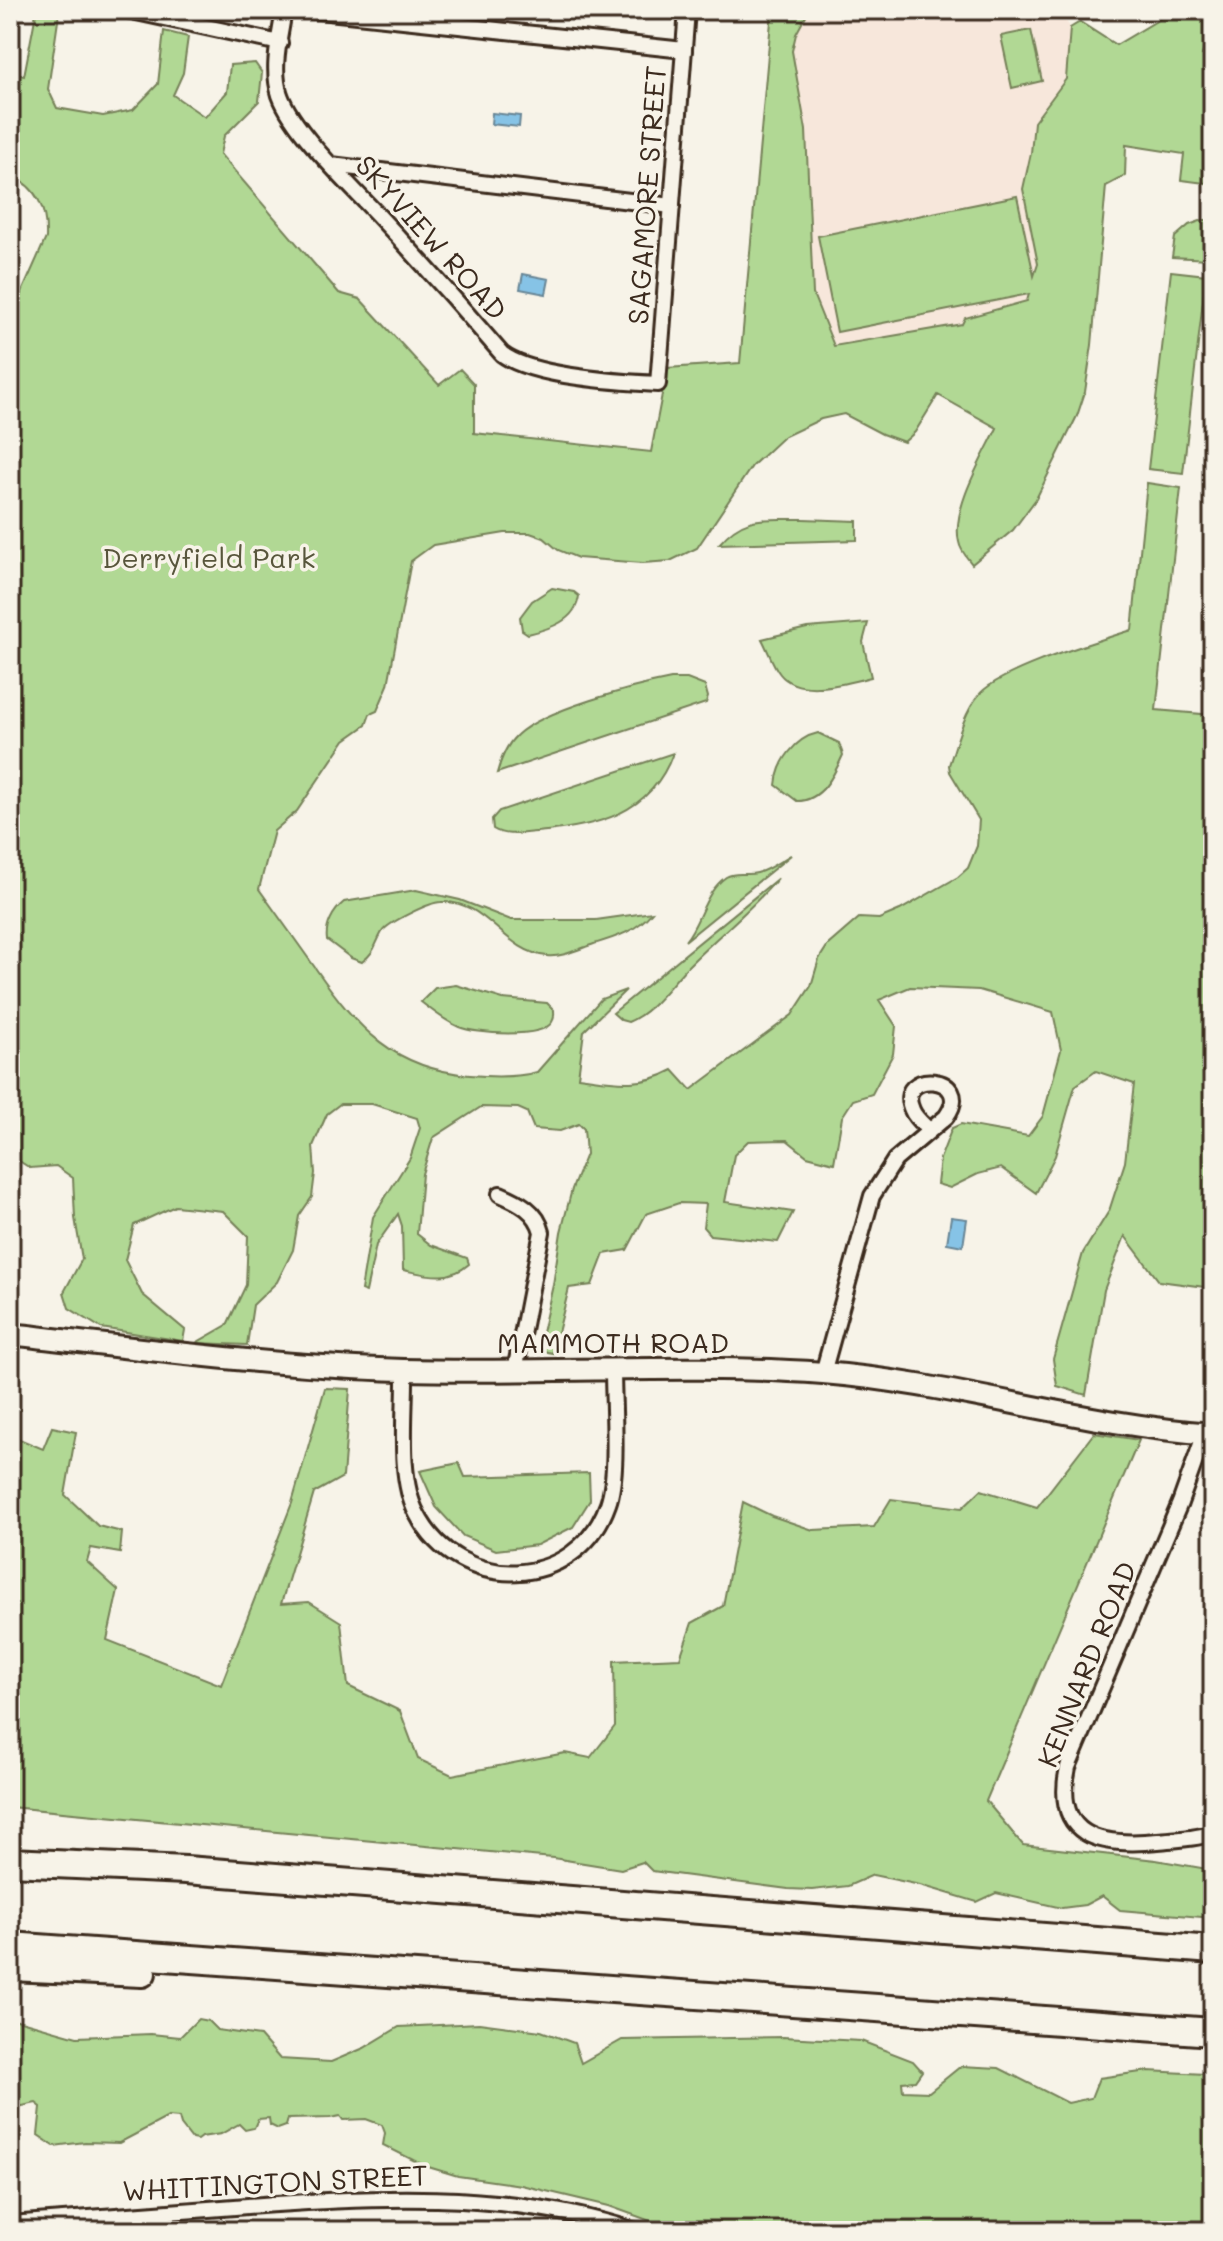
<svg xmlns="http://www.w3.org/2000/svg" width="1223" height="2241" font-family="Mali,sans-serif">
<rect width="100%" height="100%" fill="#f7f3e8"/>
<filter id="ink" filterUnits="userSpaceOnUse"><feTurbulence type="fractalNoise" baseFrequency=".0125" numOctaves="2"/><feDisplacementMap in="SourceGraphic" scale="16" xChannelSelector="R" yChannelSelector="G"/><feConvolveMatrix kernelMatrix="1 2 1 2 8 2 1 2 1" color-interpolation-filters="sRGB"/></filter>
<g filter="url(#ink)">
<path fill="#f7e7db" d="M 772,10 L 1058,10 L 1104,75 L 1069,305 L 740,363 Z"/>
<g fill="#b1d894" stroke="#768159" stroke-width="2">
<path d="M 772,10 L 809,10 L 796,34 L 792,51 L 806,130 L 813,294 L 834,346 L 962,324 L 965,318 L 1027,301 L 1029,294 L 837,332 L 818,236 L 1017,196 L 1034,276 L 1038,264 L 1023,189 L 1031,153 L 1034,122 L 1066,79 L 1070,28 L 1080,22 L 1116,45 L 1175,10 L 1207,10 C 1219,28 1206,37 1202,55 L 1213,55 L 1213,184 L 1181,180 L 1184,154 L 1126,145 L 1125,176 L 1106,186 L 1092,345 L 1085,392 L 1077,416 L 1036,499 L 1013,530 L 972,564 C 967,558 960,550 959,542 C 951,509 983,457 997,428 L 938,395 L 915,432 L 904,442 L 882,434 L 844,414 L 821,419 L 783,437 L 752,466 L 697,548 L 670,561 L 643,563 L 578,558 L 558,550 L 544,538 L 530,533 L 505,533 L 433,545 L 411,561 L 388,685 L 377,711 L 370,714 L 366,725 L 345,740 L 297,811 L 274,831 L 259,889 C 278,916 297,942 316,969 C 357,1028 394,1069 470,1075 C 492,1077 516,1078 537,1072 L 601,999 L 626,990 L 584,1031 L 578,1077 C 614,1082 640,1088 673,1070 L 691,1090 L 792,1015 L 811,986 L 819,959 L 828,945 L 859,918 L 879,919 L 900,910 L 958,877 L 968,868 L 977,846 L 979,820 L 950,772 L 949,765 C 957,742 963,715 978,696 C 997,670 1098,641 1132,630 L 1147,483 L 1181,488 L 1156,710 L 1213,715 L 1213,1288 L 1159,1281 L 1125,1236 L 1104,1290 L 1086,1395 L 1057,1386 L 1053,1359 L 1083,1253 L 1109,1211 L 1125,1162 L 1134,1084 L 1096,1071 L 1075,1086 L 1055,1156 L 1036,1193 L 1001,1168 L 978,1174 L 950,1188 L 937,1184 L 940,1159 L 952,1128 L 961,1124 L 1028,1136 L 1043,1116 L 1061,1050 L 1053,1012 L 979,990 L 910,987 L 879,1000 L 896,1026 L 893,1054 L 872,1094 L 853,1100 L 842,1117 L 834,1163 L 807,1156 L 787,1140 L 748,1141 L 734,1155 L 725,1202 L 793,1212 L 778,1242 L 710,1235 L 703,1227 L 706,1204 L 679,1203 L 646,1214 L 627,1250 L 604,1254 L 592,1285 L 569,1288 L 553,1353 L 538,1350 L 553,1285 L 561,1232 L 572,1189 L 586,1154 L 584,1129 L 579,1124 L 560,1131 L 534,1129 L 527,1112 L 518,1108 L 481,1107 L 433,1138 L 422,1174 L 417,1234 L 431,1245 L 467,1258 L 469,1264 C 449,1282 427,1275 403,1270 L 402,1226 L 398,1214 L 376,1245 L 366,1292 L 361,1290 L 373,1217 L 410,1158 L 420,1128 L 417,1118 L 372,1104 L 340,1104 L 327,1114 L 313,1146 L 315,1173 L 312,1197 L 299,1216 L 293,1250 L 277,1282 L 253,1305 L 247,1345 L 196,1343 L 227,1325 L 246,1285 L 248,1236 L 223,1211 L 175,1206 L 134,1225 L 125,1260 L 142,1294 L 185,1330 L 183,1341 L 101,1328 L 69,1308 L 64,1292 L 82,1259 L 75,1218 L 73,1178 L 56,1166 L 30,1168 L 10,1155 L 10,319 L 46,238 C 47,211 38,186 10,176 L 10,72 L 24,76 L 36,13 L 59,14 L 48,89 L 57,108 L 103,116 L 133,110 L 158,84 L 164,31 L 188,37 L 183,73 L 173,95 L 205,117 L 227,92 L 230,65 L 255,63 L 262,73 L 259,101 L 224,136 L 220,154 L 339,293 L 360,299 L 439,385 L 460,369 L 474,384 L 474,433 L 651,452 L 667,368 L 740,363 Z"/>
<path d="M 1031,30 L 1042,81 L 1012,88 L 1001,36 Z"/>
<path d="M 1203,220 L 1213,220 L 1213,249 L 1209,249 L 1208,259 L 1172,257 L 1175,237 L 1189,225 Z"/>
<path d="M 1171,271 L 1206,275 L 1183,473 L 1148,469 Z"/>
<path d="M 803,519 L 857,521 L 857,540 L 719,544 C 745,513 765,520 803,519 Z"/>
<path d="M 552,588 L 574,592 L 579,596 C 576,621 549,629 528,634 L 522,630 L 520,617 L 532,601 Z"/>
<path d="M 868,623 L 863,642 L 871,677 C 846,683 799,698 780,674 C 772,664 768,650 762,639 L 807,628 Z"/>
<path d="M 671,679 L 687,679 L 705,686 L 708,697 L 706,703 L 497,773 C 501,759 506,745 517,735 C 543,710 635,686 671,679 Z"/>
<path d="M 818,733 L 839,743 L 843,755 C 834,775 822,801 797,801 L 776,785 C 778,762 795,738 818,733 Z"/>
<path d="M 673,753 C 651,815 595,827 536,832 C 522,833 506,837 493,829 L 492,819 L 499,811 Z"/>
<path d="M 791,855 L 685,941 C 701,922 704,892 726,877 C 736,871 746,876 757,873 C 769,870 780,861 791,855 Z"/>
<path d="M 778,878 C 752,909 720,934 692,962 C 671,982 655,1011 628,1022 L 621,1020 L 613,1013 Z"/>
<path d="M 416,890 L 460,900 L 511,920 L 596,920 L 652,912 C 637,931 617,937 594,944 C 581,948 561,958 547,956 C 504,952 486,899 441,902 C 430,902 387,923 382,932 C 374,946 376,951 362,962 L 351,958 L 327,940 C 325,926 333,911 344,902 Z"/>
<path d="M 456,985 L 503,999 L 547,1003 L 554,1010 C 554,1014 555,1018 552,1022 C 542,1039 475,1034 459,1027 C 445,1021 433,1011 421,1002 L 435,988 Z"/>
<path d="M 325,1388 L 350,1389 L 343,1477 L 314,1493 L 281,1604 L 309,1602 L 341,1622 L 348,1686 L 400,1711 L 418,1759 L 452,1775 L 565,1753 L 590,1758 L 615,1726 L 614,1661 L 680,1658 L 692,1623 L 723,1606 L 743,1502 L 772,1516 L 813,1530 L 874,1527 L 891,1499 L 962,1508 L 981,1490 L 1037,1507 L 1094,1433 L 1139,1440 L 986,1801 L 1023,1845 L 1156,1860 L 1213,1870 L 1213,1918 L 1120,1910 L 1102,1896 L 1085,1905 L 1062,1908 L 996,1893 L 977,1902 L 920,1885 L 873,1875 L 848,1886 L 812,1890 L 788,1889 L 652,1871 L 643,1862 L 621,1869 L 553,1858 L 10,1807 L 10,1435 L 43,1449 L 52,1427 L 76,1432 L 65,1495 L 98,1526 L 122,1532 L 120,1553 L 91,1548 L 87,1562 L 118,1590 L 107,1640 L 221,1685 L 292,1503 Z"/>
<path d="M 459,1463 L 465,1477 L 589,1473 L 590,1500 L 573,1527 L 537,1545 L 496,1550 L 463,1536 L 436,1507 L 420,1471 Z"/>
<path d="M 10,2018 L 77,2037 L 151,2034 L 180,2037 L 198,2019 L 208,2021 L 217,2030 L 260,2036 L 280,2059 L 331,2062 L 364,2048 L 399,2027 L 479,2023 L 541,2031 L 574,2043 L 581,2063 L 622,2040 L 783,2037 L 861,2041 L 913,2061 L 922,2071 L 915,2081 L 902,2082 L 903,2091 L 929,2092 L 961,2066 L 999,2068 L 1068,2103 L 1091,2098 L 1099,2078 L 1148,2071 L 1205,2074 L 1213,2083 L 1213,2231 L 678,2231 L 609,2206 L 521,2185 L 458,2176 L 425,2166 L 383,2145 L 385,2133 L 382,2125 L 366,2119 L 343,2120 L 340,2116 L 330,2118 L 288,2119 L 286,2126 L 278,2129 L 270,2125 L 269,2118 L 258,2119 L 254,2128 L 245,2130 L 239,2124 L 221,2134 L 201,2137 L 197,2140 L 192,2139 L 181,2125 L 179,2118 L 168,2117 L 119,2143 L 85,2142 L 54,2146 L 38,2135 L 41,2107 L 36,2103 L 18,2107 L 10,2122 Z"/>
</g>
<g fill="#86c3e6" stroke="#688696" stroke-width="2">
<path d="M 492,113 L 520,116 L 519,127 L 491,124 Z"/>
<path d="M 523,274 L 549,279 L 546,294 L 520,289 Z"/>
<path d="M 951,1217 L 967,1219 L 963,1246 L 947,1243 Z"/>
</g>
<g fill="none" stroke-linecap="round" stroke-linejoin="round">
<g stroke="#3b2a1e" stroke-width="20">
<g id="minor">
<path d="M 127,10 L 280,43"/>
<path d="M 284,10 C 280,37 271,68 280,95 C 293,131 349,184 376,213 C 419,259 461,306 502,354 C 532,377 619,382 658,384 L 687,10"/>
<path d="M 310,10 L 684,50"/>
<path d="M 331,165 L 672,206"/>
<path d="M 500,1194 C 519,1202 537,1211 542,1232 L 515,1371"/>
<path d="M 405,1370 C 406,1412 397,1476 417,1514 C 458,1595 577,1592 608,1504 C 619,1474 613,1406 613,1371"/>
<path d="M 823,1373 L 872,1196 L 895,1160 L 946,1117 C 977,1074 893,1068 912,1110 C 915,1118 923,1124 929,1130"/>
<path d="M 1205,1433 L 1180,1503 L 1068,1767 C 1053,1837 1099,1847 1158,1841 C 1176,1839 1197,1839 1213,1833"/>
<path d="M 10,2224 C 85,2218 160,2213 235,2207 C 369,2197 505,2188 635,2231"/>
</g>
</g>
<g stroke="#3b2a1e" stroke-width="26">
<path id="secondary" d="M 10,1334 C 141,1349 271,1366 403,1370 C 543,1374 683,1363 823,1373 C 953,1383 1083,1425 1213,1434"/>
</g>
<g stroke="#3b2a1e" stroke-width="32">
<g id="motorway">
<path d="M 10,1862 L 186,1870 L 1213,1950"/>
<path d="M 10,1946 L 1213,2032"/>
<path d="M 10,1967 L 142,1973"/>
</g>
</g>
<use href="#minor" stroke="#f7f3e8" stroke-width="14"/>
<use href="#secondary" stroke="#f7f3e8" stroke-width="20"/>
<use href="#motorway" stroke="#f7f3e8" stroke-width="26"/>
</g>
</g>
<g text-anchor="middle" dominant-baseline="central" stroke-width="7" stroke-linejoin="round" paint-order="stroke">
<g font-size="28" fill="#3b2a1e" stroke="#f7f3e8">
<text transform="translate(646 195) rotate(-86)">SAGAMORE STREET</text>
<text transform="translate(432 237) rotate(48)">SKYVIEW ROAD</text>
<text x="613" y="1342">MAMMOTH ROAD</text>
<text transform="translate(1086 1664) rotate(-68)">KENNARD ROAD</text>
<text transform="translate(275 2182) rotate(-3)">WHITTINGTON STREET</text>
</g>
<g font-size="28" fill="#58563c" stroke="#f7f3e8">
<text x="209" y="557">Derryfield Park</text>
</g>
</g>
<rect width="1223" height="2241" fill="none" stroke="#f7f3e8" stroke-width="40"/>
<rect x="20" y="20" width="1183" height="2201" fill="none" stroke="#3b2a1e" stroke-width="3" filter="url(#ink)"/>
</svg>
